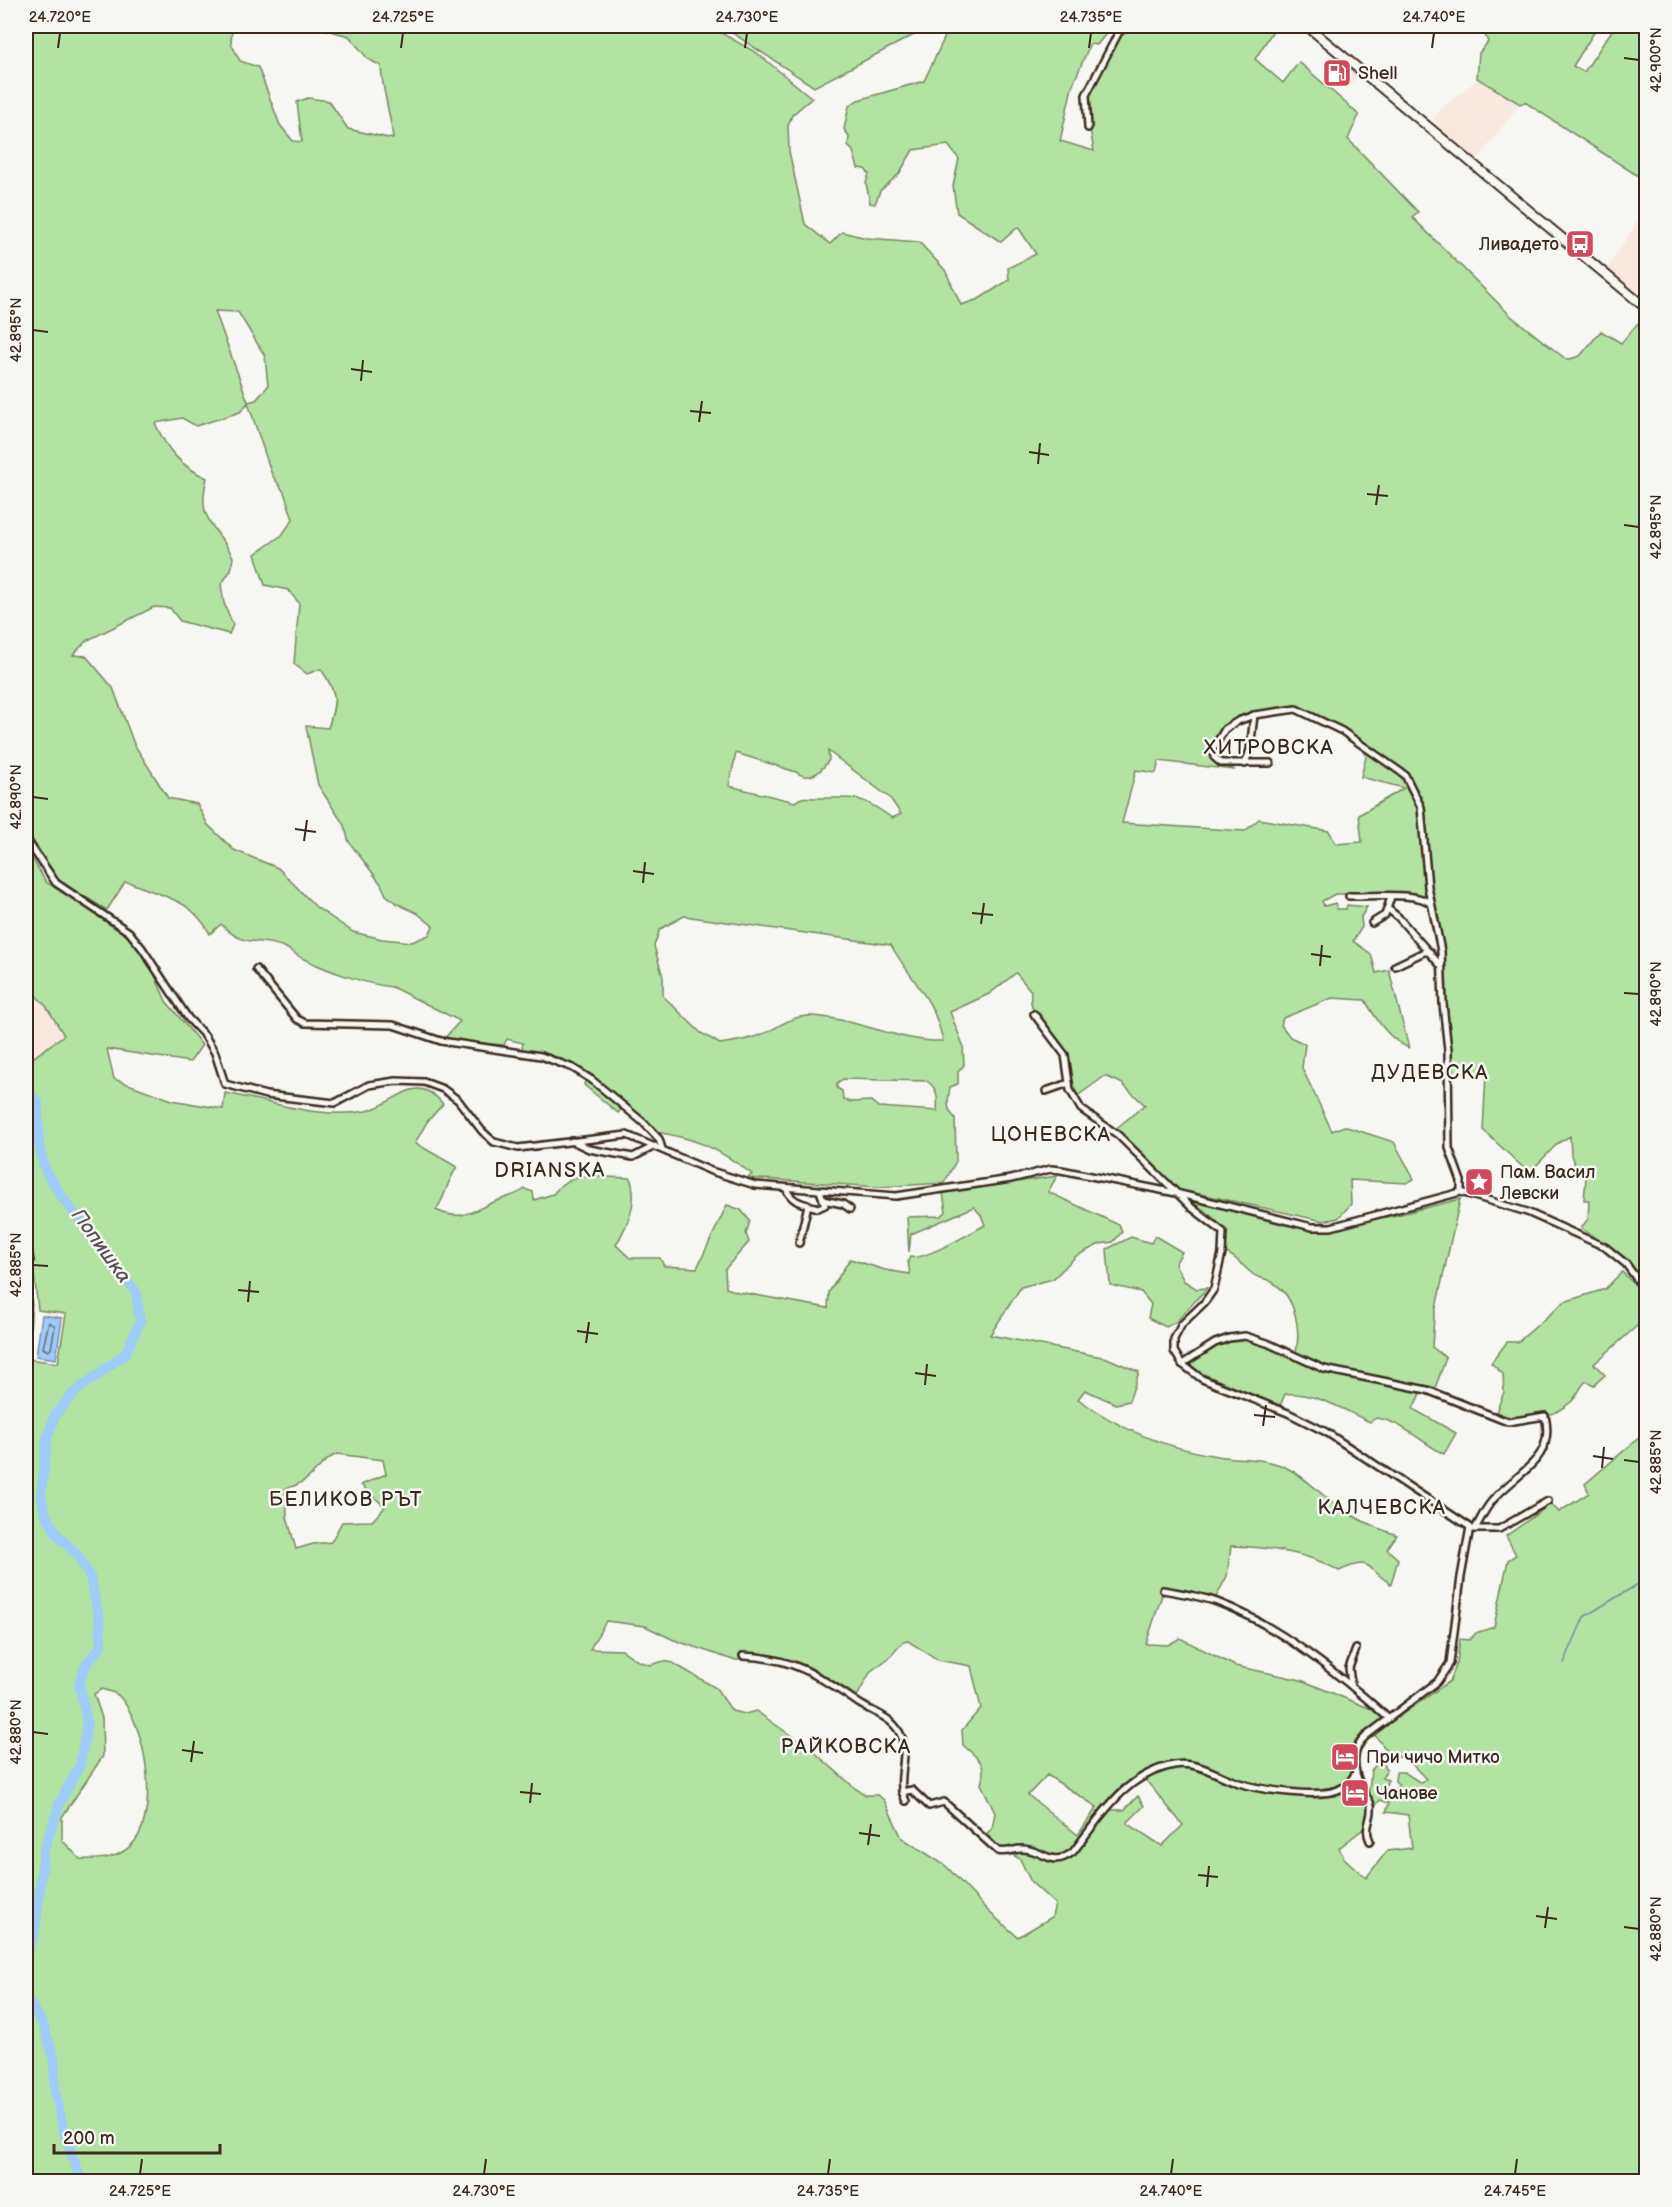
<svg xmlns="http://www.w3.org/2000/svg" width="1672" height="2207" font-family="'Balsamiq Sans',sans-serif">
<rect width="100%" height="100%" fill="#f6f6f2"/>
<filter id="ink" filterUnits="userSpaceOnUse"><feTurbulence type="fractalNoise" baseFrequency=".0167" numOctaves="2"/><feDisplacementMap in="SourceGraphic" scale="12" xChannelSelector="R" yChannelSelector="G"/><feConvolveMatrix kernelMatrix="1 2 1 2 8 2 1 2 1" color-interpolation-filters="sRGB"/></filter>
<g filter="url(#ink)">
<g fill="#f9e8e0">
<path d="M 1332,50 L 1362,74 L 1347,89 L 1325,73 Z"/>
<path d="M 1478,79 L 1520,104 L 1477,160 L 1450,140 L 1433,119 L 1442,108 Z"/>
<path d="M 1646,207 L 1646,300 L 1608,268 Z"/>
<path d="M 26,985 L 46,1006 L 64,1035 L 26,1063 Z"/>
</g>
<g fill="#b2e3a3" stroke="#768660" stroke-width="1.5" fill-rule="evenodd">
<path d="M 26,26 L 232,26 L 231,43 L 240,61 L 258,67 L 280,125 L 293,141 L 302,142 L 297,102 L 308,98 L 329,101 L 348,129 L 393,139 C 391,114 382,91 381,66 L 368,59 L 349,36 L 312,26 L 709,26 L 757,53 L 812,98 L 792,115 L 788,126 L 789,151 L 805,224 L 830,244 L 842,232 L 867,238 L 919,242 L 945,270 L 961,305 L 979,299 L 1009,280 L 1008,268 L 1036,254 L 1018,227 L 1001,242 L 957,213 L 953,186 L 959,159 L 948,145 L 913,150 L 899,174 L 880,191 L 875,204 L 870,203 L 866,183 L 869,174 L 865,169 L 858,168 L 853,151 L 848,146 L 849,137 L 844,129 L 849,106 L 858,100 L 924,81 L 950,26 L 1125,26 L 1113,33 L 1108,31 L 1097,45 L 1090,44 L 1072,87 L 1060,141 L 1094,151 L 1086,108 L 1088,85 L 1113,41 L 1137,26 L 1276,26 L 1255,59 L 1283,83 L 1299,62 L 1359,115 L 1348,139 L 1418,212 L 1412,217 L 1511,316 L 1567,360 L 1580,356 L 1601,331 L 1621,343 L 1645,315 L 1646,317 L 1646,1286 L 1605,1244 L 1581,1228 L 1588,1219 L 1589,1200 L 1584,1200 L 1586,1178 L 1577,1172 L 1571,1155 L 1570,1136 L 1558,1143 L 1529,1173 L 1483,1130 L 1486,1074 L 1450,1074 L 1442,959 L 1422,838 L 1420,841 L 1428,900 L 1416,894 L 1335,894 L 1322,901 L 1324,906 L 1336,903 L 1337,909 L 1346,909 L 1347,905 L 1367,907 L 1361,917 L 1362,927 L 1353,941 L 1371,954 L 1376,973 L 1389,970 L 1409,1048 C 1388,1039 1376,1019 1365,1000 L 1332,998 L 1283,1018 L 1281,1025 L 1290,1037 L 1305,1044 L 1302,1068 L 1332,1131 L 1344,1126 L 1394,1142 L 1414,1179 L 1407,1183 L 1350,1180 L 1351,1204 L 1338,1218 L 1323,1221 L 1173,1188 L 1114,1130 L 1145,1105 L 1121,1083 L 1105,1076 L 1076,1097 C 1067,1083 1071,1062 1062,1047 C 1050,1025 1028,1022 1031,991 L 1016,973 L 989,994 L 950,1012 L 963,1045 L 964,1065 L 958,1072 L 958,1084 L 950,1087 C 948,1100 945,1108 955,1118 L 956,1161 L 944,1183 L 879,1187 L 747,1178 L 752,1174 C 715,1146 695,1138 650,1131 L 627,1104 L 620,1103 L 622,1108 L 618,1113 L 584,1085 L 587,1074 L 522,1049 L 523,1043 L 507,1039 L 504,1045 L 443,1040 L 460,1021 L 392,987 C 365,984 328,971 304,959 C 297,956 291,950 284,947 C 256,936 246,950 221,924 L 210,934 C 192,899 164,897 131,883 L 125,882 L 107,910 L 60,882 L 26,830 ZM 215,311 L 238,312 L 265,356 L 268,386 L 256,400 L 248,402 ZM 248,403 L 272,475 L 284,492 L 293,519 L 282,535 L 255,554 L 265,585 L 288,590 L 299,603 L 294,664 L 307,674 L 321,669 C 338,694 337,700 328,728 L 306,726 L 318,785 L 344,825 L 349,842 L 381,884 L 386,895 L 398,904 L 417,913 L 433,926 L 429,935 L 412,942 L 382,939 L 353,932 L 316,907 L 278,868 L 234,850 L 208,825 L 197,804 L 168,798 L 134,744 L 113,688 L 86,656 L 73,655 L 86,641 L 154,607 L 170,608 L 180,621 L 229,634 L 233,625 L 224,603 L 221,585 L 231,570 L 233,557 C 215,523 196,521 207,478 C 180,466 167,450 155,423 L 182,418 L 196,426 L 240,412 ZM 1305,711 L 1364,748 L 1366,757 L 1361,777 L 1404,788 L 1359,815 L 1362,842 L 1336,844 L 1329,831 L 1259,819 L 1245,831 L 1122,823 L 1136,770 L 1156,773 L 1159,761 L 1235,770 L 1215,762 C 1212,751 1215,744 1221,736 C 1241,710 1275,711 1305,711 ZM 828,751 L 890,798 L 901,814 L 892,818 C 857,793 857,799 817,798 C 807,798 803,795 795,802 L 729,786 L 736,753 L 796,772 C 809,782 820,773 829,760 ZM 684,916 L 891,945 C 912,983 933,995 943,1041 C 897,1042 857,1018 811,1016 C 791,1015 779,1028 760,1035 C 748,1040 733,1042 720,1044 L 701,1033 L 663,996 L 663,977 L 654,946 L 660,929 ZM 843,1079 L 927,1081 C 938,1089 938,1098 937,1111 L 878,1107 L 871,1101 L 851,1102 L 843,1099 L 842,1091 L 837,1088 L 837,1083 Z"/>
<path d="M 716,26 L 931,26 L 814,87 L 722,26 Z"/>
<path d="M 1481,26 L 1598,26 L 1573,66 L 1584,72 L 1615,26 L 1646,26 L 1646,178 L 1644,180 L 1525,102 L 1520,104 L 1477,78 L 1479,53 L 1488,42 Z"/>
<path d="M 26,848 L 46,882 L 139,939 L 166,1001 L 202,1045 L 190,1062 L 107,1049 L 114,1079 L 172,1100 L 223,1109 L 225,1093 C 271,1101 319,1120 366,1111 C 396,1105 415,1069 443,1104 L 427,1122 L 415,1143 L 457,1167 C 447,1181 446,1196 436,1210 C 461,1222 472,1211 494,1202 C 505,1197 515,1196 525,1189 L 533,1192 L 534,1200 L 553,1194 L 562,1184 L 579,1176 L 630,1178 C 639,1201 628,1224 616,1245 L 630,1258 L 660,1258 L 664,1266 L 697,1268 L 727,1205 L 741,1210 L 750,1221 L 746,1234 L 749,1242 L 725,1269 L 726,1288 L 738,1292 L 828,1308 L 829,1292 L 850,1259 L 885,1270 L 910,1274 L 908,1261 L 910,1257 C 924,1261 970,1233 985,1225 L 981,1215 L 974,1207 L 911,1234 L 909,1252 L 907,1217 L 941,1216 L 946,1212 L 943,1193 L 1057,1176 L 1048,1192 L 1119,1225 L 1122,1232 L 1113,1242 L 1100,1244 L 1076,1256 L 1053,1279 L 1021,1287 L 990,1335 L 1107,1358 L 1139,1372 L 1129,1401 L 1116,1404 L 1085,1390 L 1078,1399 C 1122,1431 1164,1447 1217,1456 C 1240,1460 1263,1457 1285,1467 C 1307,1477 1320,1495 1340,1508 C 1358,1520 1376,1528 1397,1535 L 1387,1549 L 1398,1559 L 1391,1584 C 1364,1567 1372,1556 1339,1571 C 1309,1552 1266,1547 1231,1546 L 1227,1576 L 1213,1603 L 1171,1594 L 1162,1595 L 1146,1644 L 1168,1645 L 1180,1638 L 1235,1666 L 1301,1680 L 1388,1716 L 1355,1745 L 1352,1753 L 1350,1779 C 1319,1799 1272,1790 1239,1781 L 1245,1789 L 1332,1793 L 1354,1783 L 1360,1800 L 1373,1810 L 1362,1830 L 1339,1848 L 1344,1858 L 1366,1878 L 1387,1851 L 1412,1848 L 1408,1815 L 1386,1812 L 1389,1803 L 1380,1800 L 1374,1807 L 1365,1793 L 1369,1790 L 1371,1770 L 1381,1760 L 1387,1769 L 1382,1778 L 1388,1780 L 1385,1787 L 1392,1793 L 1399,1785 L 1395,1781 L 1396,1772 L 1404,1772 L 1421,1783 L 1426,1779 L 1406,1758 L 1391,1756 L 1374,1734 L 1450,1681 L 1457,1663 L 1460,1639 L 1469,1640 L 1476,1633 L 1494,1627 L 1508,1560 L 1516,1555 L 1506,1536 L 1551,1504 L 1559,1512 L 1589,1493 L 1585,1484 L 1640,1437 L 1646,1424 L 1646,2181 L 26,2181 L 26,1258 L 32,1304 L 28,1359 L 58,1363 L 66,1314 L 38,1310 L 26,1199 L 26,1063 L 64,1035 L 46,1006 L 26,985 ZM 337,1454 L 383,1460 L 386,1474 L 361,1485 L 385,1507 L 372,1521 L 342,1522 L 331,1542 L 313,1544 L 296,1549 L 287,1517 L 286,1488 C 315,1482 316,1463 337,1454 ZM 606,1621 L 645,1626 L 674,1640 L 733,1660 L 764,1660 L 802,1669 L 841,1687 L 855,1700 L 871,1671 L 889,1658 L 903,1642 L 908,1641 L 938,1660 L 971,1666 L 981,1708 L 962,1730 L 963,1745 C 977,1758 988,1763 981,1784 L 995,1813 L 992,1829 L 982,1837 L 1020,1859 L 1031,1882 L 1055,1904 L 1052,1917 L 1018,1937 L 989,1912 L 946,1866 L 902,1838 L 884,1800 L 877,1795 L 866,1795 L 856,1789 L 813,1751 L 756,1711 L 745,1714 L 732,1711 L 716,1688 L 673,1663 L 664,1661 L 650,1665 L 638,1661 L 622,1650 L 590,1649 ZM 102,1689 C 107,1691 115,1692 119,1696 C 146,1724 159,1809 135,1841 C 121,1859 100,1860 80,1859 L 62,1840 L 62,1817 L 103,1756 L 102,1718 L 94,1694 ZM 1047,1775 L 1097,1807 L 1078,1835 L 1028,1795 ZM 1138,1778 L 1144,1778 L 1183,1825 L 1162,1846 L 1127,1823 L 1144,1806 L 1138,1796 L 1124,1810 L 1110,1810 L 1108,1801 L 1121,1786 Z"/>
<path d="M 1460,1199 L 1434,1317 L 1432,1347 L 1446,1358 L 1435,1388 L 1424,1385 L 1413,1409 L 1456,1433 L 1444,1454 C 1420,1442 1402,1421 1376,1418 L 1370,1422 C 1344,1410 1315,1392 1285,1394 L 1280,1406 L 1201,1373 L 1185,1360 L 1201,1350 L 1245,1335 L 1295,1356 C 1302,1331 1296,1296 1272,1282 C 1267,1278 1260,1279 1254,1275 C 1245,1269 1236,1256 1226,1253 C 1225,1222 1215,1219 1192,1201 L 1312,1230 L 1397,1215 Z"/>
<path d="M 1155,1236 L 1182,1252 L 1175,1264 L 1184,1281 L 1197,1289 L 1207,1288 L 1176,1322 L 1166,1327 L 1148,1318 L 1151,1304 L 1141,1292 L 1110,1285 L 1107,1249 L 1131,1237 L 1151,1243 Z"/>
<path d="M 1622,1272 L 1646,1296 L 1646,1318 L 1594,1364 L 1605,1375 L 1594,1385 L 1586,1381 C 1580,1387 1577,1396 1572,1401 C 1550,1421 1523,1424 1496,1412 L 1504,1392 L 1503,1374 L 1491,1363 L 1507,1342 L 1518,1342 L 1564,1302 L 1605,1289 Z"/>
</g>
<path fill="#9ecbf8" stroke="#768ba1" stroke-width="1.5" d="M 42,1315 L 62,1318 L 56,1359 L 36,1356 Z"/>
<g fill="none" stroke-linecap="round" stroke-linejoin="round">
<path stroke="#636a75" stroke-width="1.5" d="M 49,1322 L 55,1326 L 51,1349 L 48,1351 L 43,1348 Z"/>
<path stroke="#768ba1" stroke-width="1.5" d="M 1564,1663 L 1584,1617 L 1643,1581 L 1646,1576"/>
<g stroke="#9ecbf8" stroke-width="10">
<path d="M 26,1089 L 38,1103 L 39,1145 L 45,1170 L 64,1200 L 136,1292 L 140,1322 L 125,1354 L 74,1393 L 55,1415 L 47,1439 L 41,1494 L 45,1512 L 58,1536 L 77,1554 L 90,1577 L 100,1621 L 101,1647 L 86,1664 L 79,1683 L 87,1722 L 80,1765 L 60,1802 L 44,1850 L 35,1932 L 26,1955"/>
<path d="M 26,1998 L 43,2024 L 54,2058 L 55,2090 L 65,2137 L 82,2182"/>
</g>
<g stroke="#3b2a1e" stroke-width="10">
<g id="street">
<path d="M 1088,128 L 1086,95 L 1122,26"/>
<path d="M 1270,763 L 1221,763 L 1214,757 L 1213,749 L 1225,729 L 1238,721 L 1254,715 L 1296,709 L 1342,731 L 1405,775 L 1421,807 L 1428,887 L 1441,951 L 1443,1004 L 1448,1050 L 1449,1148 L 1461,1181 L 1461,1192"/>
<path d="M 1245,764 L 1250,750 L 1254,715"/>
<path d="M 26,839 L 56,883 L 129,932 L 142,948 L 188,1018 L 205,1036 L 215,1053 L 225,1084 L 266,1095 L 335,1103 L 369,1085 L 396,1081 L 424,1082 L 443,1089 L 458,1100 L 482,1131 L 494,1142 L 518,1148 L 627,1135 L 711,1171 L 755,1185 L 896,1196 L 1011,1179 L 1051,1169 L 1061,1170 L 1176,1193 L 1312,1227 L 1331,1227 L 1461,1192 L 1527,1212 L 1605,1247 L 1626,1264 L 1646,1292"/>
<path d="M 1349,896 C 1369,897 1418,891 1431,904"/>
<path d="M 1388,909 L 1398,917 L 1441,966"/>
<path d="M 1372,923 L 1385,915 L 1391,897"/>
<path d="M 1395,966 L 1424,952 L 1430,952"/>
<path d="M 256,969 L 297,1019 L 305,1023 L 393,1025 L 441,1041 L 541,1056 L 573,1068 L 592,1080 L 644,1123 L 659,1139 L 662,1149"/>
<path d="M 1034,1014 L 1065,1055 L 1070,1090 L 1081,1109 L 1118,1135 L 1191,1207 L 1223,1232 L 1222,1253 L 1214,1289 L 1204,1303 L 1182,1324 L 1174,1339 L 1174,1351 L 1182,1364 L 1202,1379 L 1288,1413 L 1326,1432 L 1470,1527 L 1461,1577 L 1450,1663 L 1437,1682 L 1366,1736 C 1348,1752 1354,1774 1364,1793 C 1366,1797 1370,1800 1371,1805 C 1373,1819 1363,1827 1370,1841"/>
<path d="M 1046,1091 L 1069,1083"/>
<path d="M 572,1141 L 589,1149 L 633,1157 L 655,1146"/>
<path d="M 786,1188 C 791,1203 805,1204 818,1208 L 825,1205 L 820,1191"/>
<path d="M 823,1200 L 843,1204 L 850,1209"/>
<path d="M 26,1238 L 30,1261"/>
<path d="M 799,1243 L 808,1205"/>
<path d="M 1182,1364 L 1215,1343 L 1229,1338 L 1245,1336 L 1267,1343 L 1324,1369 L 1427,1390 L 1508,1422 L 1545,1416 C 1556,1461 1516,1472 1492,1501 C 1485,1509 1480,1520 1475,1529"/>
<path d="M 1472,1529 L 1499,1529 L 1548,1501"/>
<path d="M 1163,1590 C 1181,1593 1200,1596 1217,1602 C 1276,1624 1342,1676 1388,1718"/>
<path d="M 743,1656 C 795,1658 819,1676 860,1704 C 876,1714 895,1718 902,1738 C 909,1759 895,1781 906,1801"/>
<path d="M 1351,1684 L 1349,1668 L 1356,1649"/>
<path d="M 902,1792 L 912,1790 L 929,1806 L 944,1802 L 998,1851 C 1007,1853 1013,1849 1022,1849 C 1044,1849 1050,1869 1073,1852 C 1101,1816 1125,1774 1174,1765 C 1199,1761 1217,1776 1239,1783 C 1260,1790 1318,1798 1338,1790 C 1346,1787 1351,1781 1355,1774"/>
</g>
</g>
<g stroke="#3b2a1e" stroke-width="12">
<path id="secondary" d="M 1307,26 L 1646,308"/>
</g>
<use href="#street" stroke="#f6f6f2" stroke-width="5"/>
<use href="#secondary" stroke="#f6f6f2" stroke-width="8"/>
</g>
</g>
<path fill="none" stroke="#3b2a1e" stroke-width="2" d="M 58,48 L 60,33M 401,48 L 403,33M 745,48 L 747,33M 1089,48 L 1091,33M 1432,48 L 1434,33M 1624,58 L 1639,60M 33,330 L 48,332M 351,369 L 372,372M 361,381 L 363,360M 690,411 L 711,413M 699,422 L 702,401M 1029,452 L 1049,455M 1038,464 L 1040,443M 1367,494 L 1388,496M 1376,505 L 1379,485M 1624,525 L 1639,527M 33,797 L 48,799M 295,829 L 316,832M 304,841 L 307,820M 633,871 L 654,874M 643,883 L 645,862M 972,913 L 993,915M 981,924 L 984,903M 1311,954 L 1331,957M 1320,966 L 1322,945M 1624,993 L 1639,994M 33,1265 L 48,1266M 238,1290 L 259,1292M 248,1302 L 250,1281M 577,1331 L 598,1334M 586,1343 L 589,1322M 915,1373 L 936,1376M 925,1385 L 927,1364M 1254,1415 L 1275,1417M 1263,1426 L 1266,1405M 1593,1456 L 1613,1459M 1624,1460 L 1639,1462M 1602,1468 L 1604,1447M 33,1732 L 48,1734M 182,1750 L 203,1753M 191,1762 L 194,1741M 520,1792 L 541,1794M 530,1803 L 532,1783M 859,1833 L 880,1836M 868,1845 L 871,1824M 1198,1875 L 1218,1877M 1207,1887 L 1209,1866M 1536,1916 L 1557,1919M 1624,1927 L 1639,1929M 1545,1928 L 1548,1907M 140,2174 L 142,2159M 484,2174 L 486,2159M 828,2174 L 830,2159M 1171,2174 L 1173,2159M 1515,2174 L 1517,2159"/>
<defs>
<g id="fuel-square" transform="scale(1.5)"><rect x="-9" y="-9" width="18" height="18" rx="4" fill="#d1495b" stroke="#f6f6f2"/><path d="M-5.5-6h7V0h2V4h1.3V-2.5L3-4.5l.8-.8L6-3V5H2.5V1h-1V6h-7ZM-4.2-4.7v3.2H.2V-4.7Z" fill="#fff"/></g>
<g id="bus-square" transform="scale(1.5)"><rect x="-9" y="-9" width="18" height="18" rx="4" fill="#d1495b" stroke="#f6f6f2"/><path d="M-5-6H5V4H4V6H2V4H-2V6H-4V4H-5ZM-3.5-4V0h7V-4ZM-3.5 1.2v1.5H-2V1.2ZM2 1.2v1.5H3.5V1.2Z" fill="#fff"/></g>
<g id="sight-square" transform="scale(1.5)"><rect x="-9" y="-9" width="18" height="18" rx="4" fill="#d1495b" stroke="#f6f6f2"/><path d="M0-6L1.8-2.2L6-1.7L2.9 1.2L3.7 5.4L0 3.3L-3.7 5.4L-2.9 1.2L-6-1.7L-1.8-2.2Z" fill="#fff"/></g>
<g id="hotel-square" transform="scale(1.5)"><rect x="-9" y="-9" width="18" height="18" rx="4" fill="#d1495b" stroke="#f6f6f2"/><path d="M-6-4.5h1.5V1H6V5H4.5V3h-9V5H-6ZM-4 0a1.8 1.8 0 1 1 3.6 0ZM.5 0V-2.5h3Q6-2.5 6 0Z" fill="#fff"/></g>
</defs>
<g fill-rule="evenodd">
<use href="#fuel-square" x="1337" y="73"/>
<use href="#bus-square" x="1580" y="244"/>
<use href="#sight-square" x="1479" y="1182"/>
<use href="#hotel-square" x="1345" y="1757"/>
<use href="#hotel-square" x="1355" y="1793"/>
</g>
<g text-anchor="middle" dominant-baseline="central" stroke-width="5" stroke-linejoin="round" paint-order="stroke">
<g font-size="18" fill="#3b2a1e" stroke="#f6f6f2" text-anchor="start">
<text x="1358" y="73">Shell</text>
<text x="1559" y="244" text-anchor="end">Ливадето</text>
<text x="1500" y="1172">Пам. Васил<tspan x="1500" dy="21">Левски</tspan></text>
<text x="1366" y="1757">При чичо Митко</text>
<text x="1376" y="1793">Чанове</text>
</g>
<g font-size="20" letter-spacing="1.5" fill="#3b2a1e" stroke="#f6f6f2">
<text x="1269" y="748">ХИТРОВСКА</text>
<text x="1430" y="1073">ДУДЕВСКА</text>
<text x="1051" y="1135">ЦОНЕВСКА</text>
<text x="550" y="1171">DRIANSKA</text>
<text x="346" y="1500">БЕЛИКОВ РЪТ</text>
<text x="1382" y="1508">КАЛЧЕВСКА</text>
<text x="846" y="1747">РАЙКОВСКА</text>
</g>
<g font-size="20" font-style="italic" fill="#545254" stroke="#f6f6f2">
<text transform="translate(101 1246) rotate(54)">Попишка</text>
</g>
</g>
<rect width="1672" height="2207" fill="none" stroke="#f6f6f2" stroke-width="66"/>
<path d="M54 2144v9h166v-9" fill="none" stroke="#3b2a1e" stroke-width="3"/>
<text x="63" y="2144" font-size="18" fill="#3b2a1e" stroke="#f6f6f2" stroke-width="4.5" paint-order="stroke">200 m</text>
<rect x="33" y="33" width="1606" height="2141" fill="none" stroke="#3b2a1e" stroke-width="2"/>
<g font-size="15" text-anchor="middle" fill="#3b2a1e">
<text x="60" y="22">24.720°E</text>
<text x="403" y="22">24.725°E</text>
<text x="747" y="22">24.730°E</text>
<text x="1091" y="22">24.735°E</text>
<text x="1434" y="22">24.740°E</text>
<text transform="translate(1656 60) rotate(-90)" y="5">42.900°N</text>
<text transform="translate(16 330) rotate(-90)" y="5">42.895°N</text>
<text transform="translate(1656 527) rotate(-90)" y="5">42.895°N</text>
<text transform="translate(16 797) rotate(-90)" y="5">42.890°N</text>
<text transform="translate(1656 994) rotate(-90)" y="5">42.890°N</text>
<text transform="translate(16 1265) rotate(-90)" y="5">42.885°N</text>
<text transform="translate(1656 1462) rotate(-90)" y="5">42.885°N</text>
<text transform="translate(16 1732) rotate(-90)" y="5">42.880°N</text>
<text transform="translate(1656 1929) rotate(-90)" y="5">42.880°N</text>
<text x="140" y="2196">24.725°E</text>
<text x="484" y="2196">24.730°E</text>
<text x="828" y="2196">24.735°E</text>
<text x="1171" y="2196">24.740°E</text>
<text x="1515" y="2196">24.745°E</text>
</g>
</svg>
